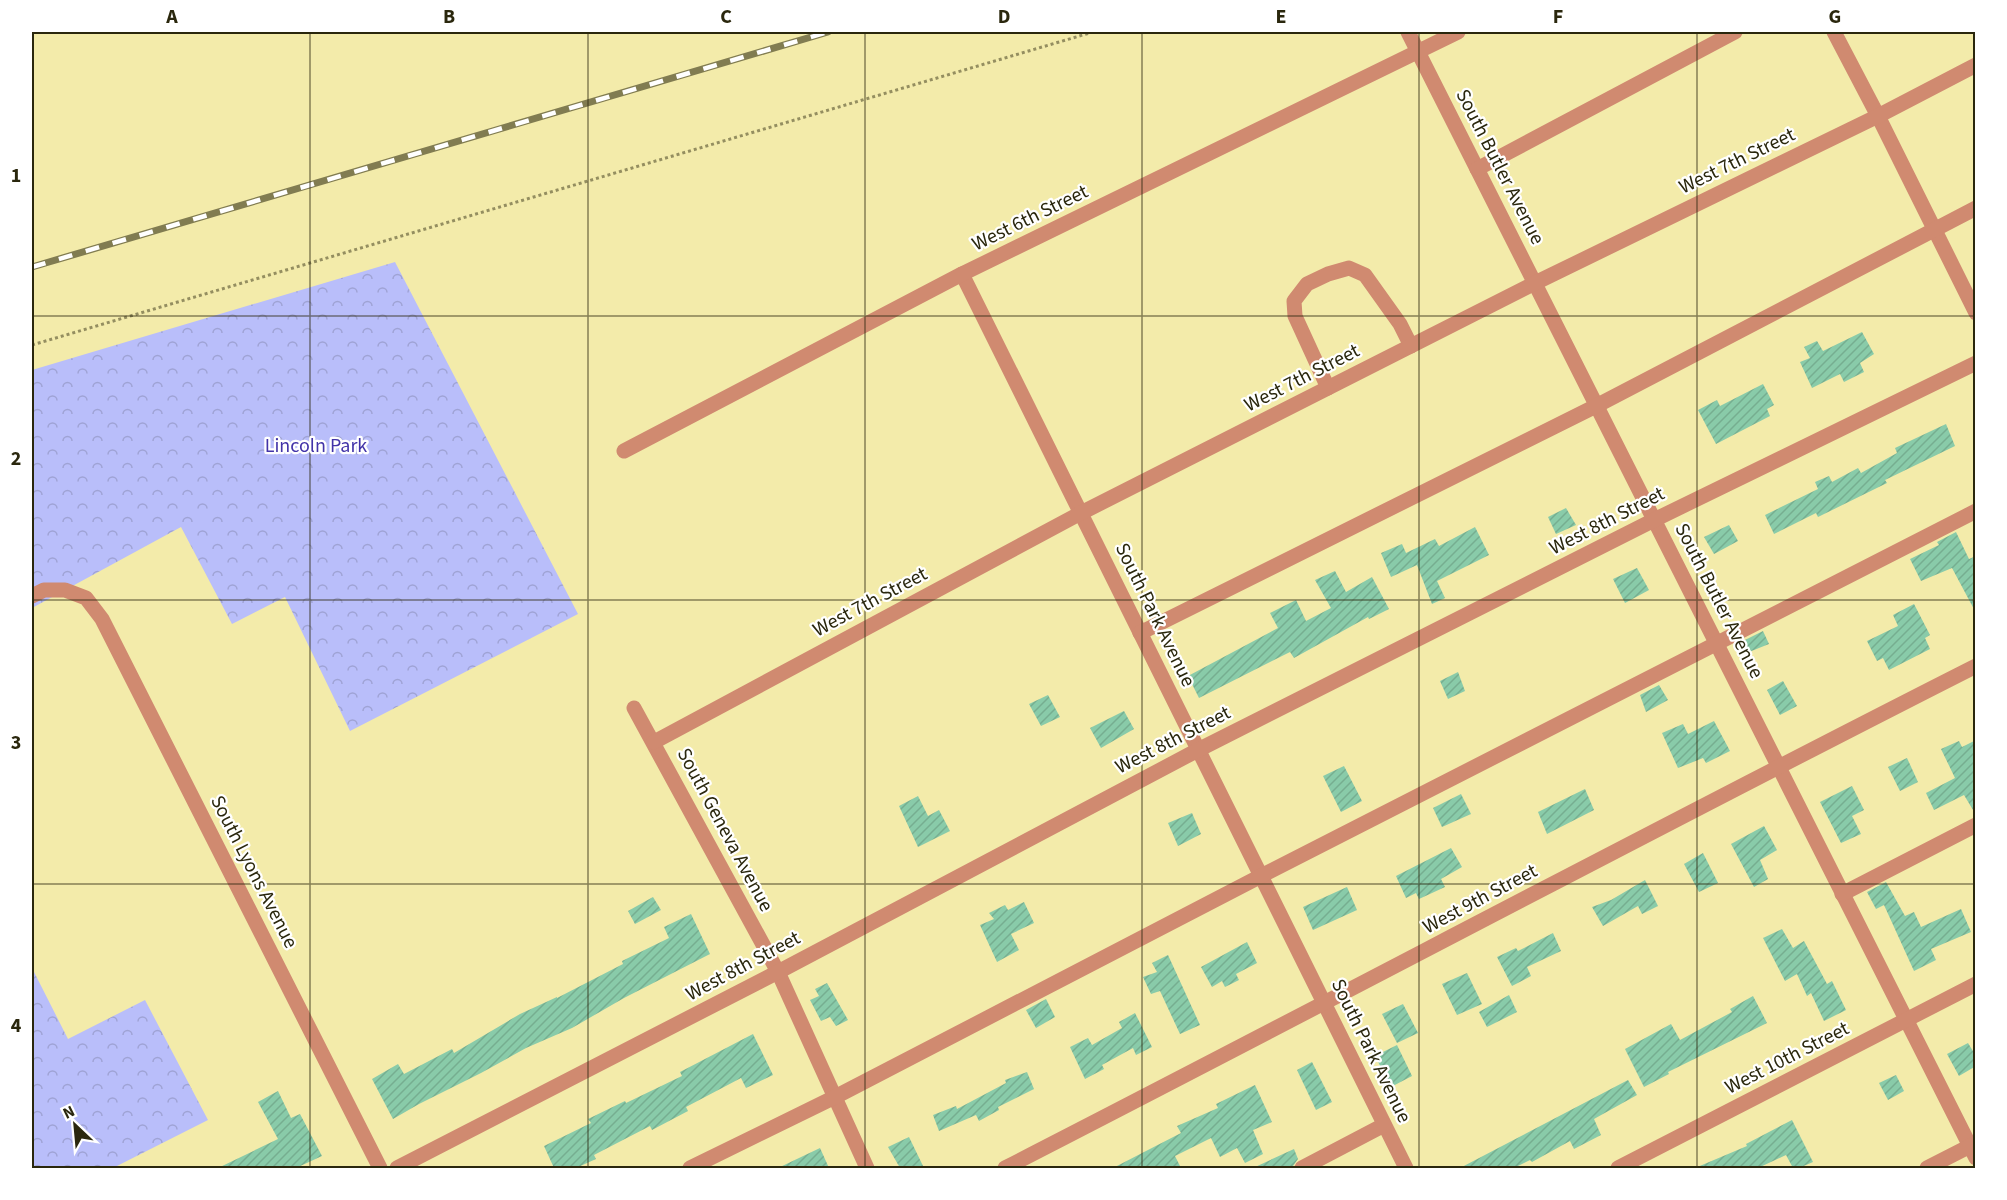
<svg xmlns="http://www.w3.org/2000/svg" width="2007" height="1200" font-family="'Source Sans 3',sans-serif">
<defs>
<pattern id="forest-crowns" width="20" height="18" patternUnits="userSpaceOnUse" patternTransform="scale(1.5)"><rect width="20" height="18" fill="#b9befa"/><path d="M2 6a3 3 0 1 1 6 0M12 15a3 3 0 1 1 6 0" fill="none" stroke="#9fa3d5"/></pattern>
<pattern id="building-hatch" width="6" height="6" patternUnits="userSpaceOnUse" patternTransform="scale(1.5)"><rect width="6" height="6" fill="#89cba9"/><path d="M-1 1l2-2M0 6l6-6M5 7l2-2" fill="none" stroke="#76ae90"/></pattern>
</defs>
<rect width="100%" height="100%" fill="#f3ebaa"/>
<g fill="url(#forest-crowns)">
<path d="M 395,262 L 578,614 L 350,731 L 285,597 L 232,624 L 181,527 L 32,608 L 32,370 Z"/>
<path d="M 32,968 L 68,1039 L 145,1000 L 208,1120 L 113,1168 L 32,1168 Z"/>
</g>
<g fill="url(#building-hatch)">
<path d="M 1862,332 L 1874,354 L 1860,363 L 1864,372 L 1844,382 L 1840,374 L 1812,388 L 1800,362 L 1810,358 L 1804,347 L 1817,341 L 1823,351 Z"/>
<path d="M 1763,384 L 1774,405 L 1767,409 L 1770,416 L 1716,444 L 1698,410 L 1717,400 L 1720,406 Z"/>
<path d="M 1946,424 L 1955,446 L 1885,480 L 1887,483 L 1818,517 L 1816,513 L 1774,534 L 1765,515 L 1818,489 L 1815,482 L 1829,476 L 1832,482 L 1858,468 L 1861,473 L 1897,453 L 1895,448 Z"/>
<path d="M 1566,508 L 1576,525 L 1556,534 L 1548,517 Z"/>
<path d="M 1729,525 L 1738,541 L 1714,554 L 1704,537 Z"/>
<path d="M 1475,527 L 1489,555 L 1437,581 L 1445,598 L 1432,604 L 1417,565 L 1391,577 L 1381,553 L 1402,544 L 1406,553 L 1435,539 L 1439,546 Z"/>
<path d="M 1956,532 L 1969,559 L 1976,556 L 1976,613 L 1952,568 L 1921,581 L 1910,559 L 1939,545 L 1937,542 Z"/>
<path d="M 1637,568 L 1649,590 L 1625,603 L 1613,579 Z"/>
<path d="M 1335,571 L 1346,592 L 1372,577 L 1389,609 L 1369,619 L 1368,617 L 1294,658 L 1290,652 L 1199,698 L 1188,676 L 1278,628 L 1270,613 L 1296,600 L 1306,621 L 1331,608 L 1315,580 Z"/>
<path d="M 1914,604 L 1930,635 L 1925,638 L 1930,649 L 1889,670 L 1883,658 L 1877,661 L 1867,641 L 1898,626 L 1893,615 Z"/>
<path d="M 1763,631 L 1769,644 L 1744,654 L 1739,643 Z"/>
<path d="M 1458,672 L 1465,691 L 1448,699 L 1440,681 Z"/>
<path d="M 1783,681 L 1797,706 L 1780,715 L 1767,690 Z"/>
<path d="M 1659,685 L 1668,700 L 1646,712 L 1640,695 Z"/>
<path d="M 1048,695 L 1060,717 L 1041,726 L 1029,704 Z"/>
<path d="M 1124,711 L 1134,729 L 1101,748 L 1090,728 Z"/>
<path d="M 1714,721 L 1730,751 L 1706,763 L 1703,758 L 1678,768 L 1662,733 L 1683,724 L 1688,734 Z"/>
<path d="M 1976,740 L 1976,815 L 1964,795 L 1934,810 L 1926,793 L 1955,778 L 1941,749 L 1959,741 L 1962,747 Z"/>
<path d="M 1907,758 L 1918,782 L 1900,791 L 1888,767 Z"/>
<path d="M 1344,766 L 1362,801 L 1341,812 L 1323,776 Z"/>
<path d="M 1852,786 L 1864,810 L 1852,816 L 1861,834 L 1841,843 L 1820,802 Z"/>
<path d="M 1585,789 L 1594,810 L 1547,834 L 1538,812 Z"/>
<path d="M 1461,794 L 1471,814 L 1442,827 L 1433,808 Z"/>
<path d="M 918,796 L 928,816 L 939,810 L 950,831 L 918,847 L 899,806 Z"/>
<path d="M 1192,813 L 1201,834 L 1178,846 L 1168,823 Z"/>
<path d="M 1764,826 L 1777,850 L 1760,860 L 1768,879 L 1754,887 L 1731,844 Z"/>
<path d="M 1451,848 L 1462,867 L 1441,879 L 1445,887 L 1419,899 L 1416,893 L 1406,898 L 1396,876 Z"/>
<path d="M 1703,853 L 1718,883 L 1699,892 L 1684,864 Z"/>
<path d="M 1645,880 L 1658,906 L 1642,914 L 1638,906 L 1603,926 L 1592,907 L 1611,900 Z"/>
<path d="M 1886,882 L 1905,916 L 1914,912 L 1921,927 L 1961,909 L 1971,932 L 1931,949 L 1936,960 L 1914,971 L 1884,905 L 1876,909 L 1867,892 Z"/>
<path d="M 1347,887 L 1357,910 L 1313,930 L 1303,907 Z"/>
<path d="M 653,897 L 661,910 L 635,924 L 628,911 Z"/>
<path d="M 1024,902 L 1034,923 L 1011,934 L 1019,950 L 997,962 L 980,925 L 994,919 L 989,913 L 1005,905 L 1008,910 Z"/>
<path d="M 691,914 L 710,954 L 624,998 L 572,1028 L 526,1048 L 481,1073 L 419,1104 L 393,1119 L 372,1079 L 398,1064 L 404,1074 L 452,1049 L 454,1053 L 520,1014 L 557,997 L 557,998 L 623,964 L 622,961 L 669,938 L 664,927 Z"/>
<path d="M 1782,929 L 1793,948 L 1804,941 L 1827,984 L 1832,981 L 1846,1010 L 1824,1021 L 1811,993 L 1807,996 L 1797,974 L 1785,981 L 1763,938 Z"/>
<path d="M 1553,933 L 1561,951 L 1527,967 L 1531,976 L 1512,986 L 1497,957 L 1516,948 L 1518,951 Z"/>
<path d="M 1247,942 L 1257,963 L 1236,974 L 1239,980 L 1225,987 L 1222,981 L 1212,987 L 1201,967 Z"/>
<path d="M 1168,955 L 1200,1025 L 1180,1034 L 1160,991 L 1151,994 L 1143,977 L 1157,972 L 1152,963 Z"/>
<path d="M 1467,973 L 1482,1004 L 1457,1015 L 1442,984 Z"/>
<path d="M 827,983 L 848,1020 L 836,1026 L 830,1017 L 821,1021 L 810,1000 L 819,996 L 815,989 Z"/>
<path d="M 1509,995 L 1517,1012 L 1487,1027 L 1479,1012 Z"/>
<path d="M 1753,996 L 1767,1023 L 1668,1072 L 1669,1074 L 1644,1087 L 1625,1049 L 1671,1024 L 1680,1040 L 1732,1012 L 1730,1009 Z"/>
<path d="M 1046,999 L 1055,1017 L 1036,1028 L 1026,1010 Z"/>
<path d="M 1403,1004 L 1418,1033 L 1397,1043 L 1382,1014 Z"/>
<path d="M 1135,1013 L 1152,1047 L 1136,1055 L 1133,1048 L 1102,1065 L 1104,1069 L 1085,1079 L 1070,1047 L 1088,1038 L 1092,1045 L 1122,1028 L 1119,1022 Z"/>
<path d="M 753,1034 L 773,1075 L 746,1088 L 741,1078 L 686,1107 L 688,1111 L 652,1130 L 650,1126 L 594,1155 L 596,1159 L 576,1168 L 554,1168 L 544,1146 L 591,1123 L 588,1119 L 625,1101 L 626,1103 L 682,1076 L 680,1072 Z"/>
<path d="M 1968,1043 L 1976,1056 L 1976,1066 L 1959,1076 L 1947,1054 Z"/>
<path d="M 1397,1045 L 1412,1076 L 1391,1087 L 1375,1056 Z"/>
<path d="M 1312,1062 L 1332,1102 L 1316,1110 L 1297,1070 Z"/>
<path d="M 1027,1072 L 1034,1089 L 998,1107 L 999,1110 L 979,1121 L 976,1115 L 939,1131 L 933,1115 L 956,1106 L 957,1109 L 1006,1083 L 1005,1080 Z"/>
<path d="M 1896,1075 L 1904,1091 L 1888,1100 L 1879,1083 Z"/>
<path d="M 1628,1080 L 1637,1095 L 1594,1119 L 1601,1135 L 1574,1149 L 1570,1141 L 1532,1162 L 1530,1160 L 1514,1168 L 1460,1168 Z"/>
<path d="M 1255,1085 L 1272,1122 L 1253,1130 L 1263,1154 L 1245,1163 L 1237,1148 L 1220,1157 L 1211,1138 L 1175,1156 L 1181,1168 L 1113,1168 L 1181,1133 L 1177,1126 L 1218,1108 L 1216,1104 Z"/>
<path d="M 278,1091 L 291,1118 L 300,1114 L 322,1156 L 296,1168 L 218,1168 L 278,1139 L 258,1102 Z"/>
<path d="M 1792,1120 L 1813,1162 L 1799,1168 L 1793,1168 L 1786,1155 L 1758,1168 L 1695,1168 L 1747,1146 L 1746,1144 Z"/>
<path d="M 909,1137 L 924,1168 L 900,1168 L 888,1147 Z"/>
<path d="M 820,1148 L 829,1168 L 778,1168 Z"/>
<path d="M 1294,1149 L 1298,1159 L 1293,1166 L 1287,1168 L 1253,1168 Z"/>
</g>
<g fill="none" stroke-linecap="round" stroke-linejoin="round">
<path stroke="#948e60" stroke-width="3" stroke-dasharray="3 3" stroke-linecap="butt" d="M 32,345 L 1093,32"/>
<g stroke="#d08a70" stroke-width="15">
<path d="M 1408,32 L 1976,1158"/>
<path d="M 1834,32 L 1878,116 L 1976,313"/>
<path d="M 1477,169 L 1735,32"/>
<path d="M 962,274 L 1406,1168"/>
<path d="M 1328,388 L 1295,316 L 1294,301 L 1307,284 L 1328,274 L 1349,268 L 1365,275 L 1400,324 L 1411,346"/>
<path d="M 624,451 L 962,274 L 1458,32"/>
<path d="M 32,596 L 44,590 L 65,590 L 86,598 L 102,619 L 380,1168"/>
<path d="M 1140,633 L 1596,406 L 1976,208"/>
<path d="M 634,708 L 778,972 L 867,1168"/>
<path d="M 654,742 L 1081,513 L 1535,283 L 1878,116 L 1976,65"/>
<path d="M 1842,894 L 1976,825"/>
<path d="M 397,1168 L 778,972 L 1198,750 L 1654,520 L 1976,363"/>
<path d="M 690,1168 L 835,1097 L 1261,876 L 1976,511"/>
<path d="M 1005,1168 C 1329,1002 1650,831 1976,666"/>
<path d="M 1302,1168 L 1384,1125"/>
<path d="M 1618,1168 L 1976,984"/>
<path d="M 1927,1168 L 1976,1143"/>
</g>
<g stroke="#817c51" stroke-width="7">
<path id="rail" d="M 32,267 L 828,32"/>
</g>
<use href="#rail" stroke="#fff" stroke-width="4.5" stroke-dasharray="14" stroke-linecap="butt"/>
</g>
<path fill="none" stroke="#2a270d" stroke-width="1.5" stroke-opacity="0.55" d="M 310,32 L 310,1168M 588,32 L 588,1168M 865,32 L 865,1168M 1142,32 L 1142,1168M 1419,32 L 1419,1168M 1697,32 L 1697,1168M 32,316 L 1976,316M 32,600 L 1976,600M 32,884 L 1976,884"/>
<g text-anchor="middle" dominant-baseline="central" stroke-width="4.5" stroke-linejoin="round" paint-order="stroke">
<g font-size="20" fill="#2a270d" stroke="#fff">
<text transform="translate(1737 161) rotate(-26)">West 7th Street</text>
<text transform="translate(1500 167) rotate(63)">South Butler Avenue</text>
<text transform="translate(1030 218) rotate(-26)">West 6th Street</text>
<text transform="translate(1302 378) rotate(-27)">West 7th Street</text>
<text transform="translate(1607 521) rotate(-27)">West 8th Street</text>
<text transform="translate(1719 601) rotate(63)">South Butler Avenue</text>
<text transform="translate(870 602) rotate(-28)">West 7th Street</text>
<text transform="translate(1155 615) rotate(64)">South Park Avenue</text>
<text transform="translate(1173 740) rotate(-27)">West 8th Street</text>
<text transform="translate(725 830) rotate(62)">South Geneva Avenue</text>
<text transform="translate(254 872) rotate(63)">South Lyons Avenue</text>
<text transform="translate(1480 899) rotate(-28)">West 9th Street</text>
<text transform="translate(743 966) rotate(-28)">West 8th Street</text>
<text transform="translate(1371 1051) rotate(64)">South Park Avenue</text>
<text transform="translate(1787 1058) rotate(-27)">West 10th Street</text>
</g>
<g font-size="20" fill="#4233a8" stroke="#fff">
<text x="316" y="446">Lincoln Park</text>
</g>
</g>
<rect width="2007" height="1200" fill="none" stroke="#ffffff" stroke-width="66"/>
<g transform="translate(75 1125) rotate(334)" stroke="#ffffff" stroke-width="4.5" paint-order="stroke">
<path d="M0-4.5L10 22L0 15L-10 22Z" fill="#2a270d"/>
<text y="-9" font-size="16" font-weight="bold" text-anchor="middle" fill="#2a270d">N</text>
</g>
<rect x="33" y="33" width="1941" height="1134" fill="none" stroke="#2a270d" stroke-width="2"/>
<g font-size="20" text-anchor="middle" font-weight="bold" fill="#2a270d">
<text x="172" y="23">A</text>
<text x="449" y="23">B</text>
<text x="726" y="23">C</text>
<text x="1004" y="23">D</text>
<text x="1281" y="23">E</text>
<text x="1558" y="23">F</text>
<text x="1835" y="23">G</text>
<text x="16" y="182">1</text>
<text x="16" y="465">2</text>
<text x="16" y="749">3</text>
<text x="16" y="1032">4</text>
</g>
</svg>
